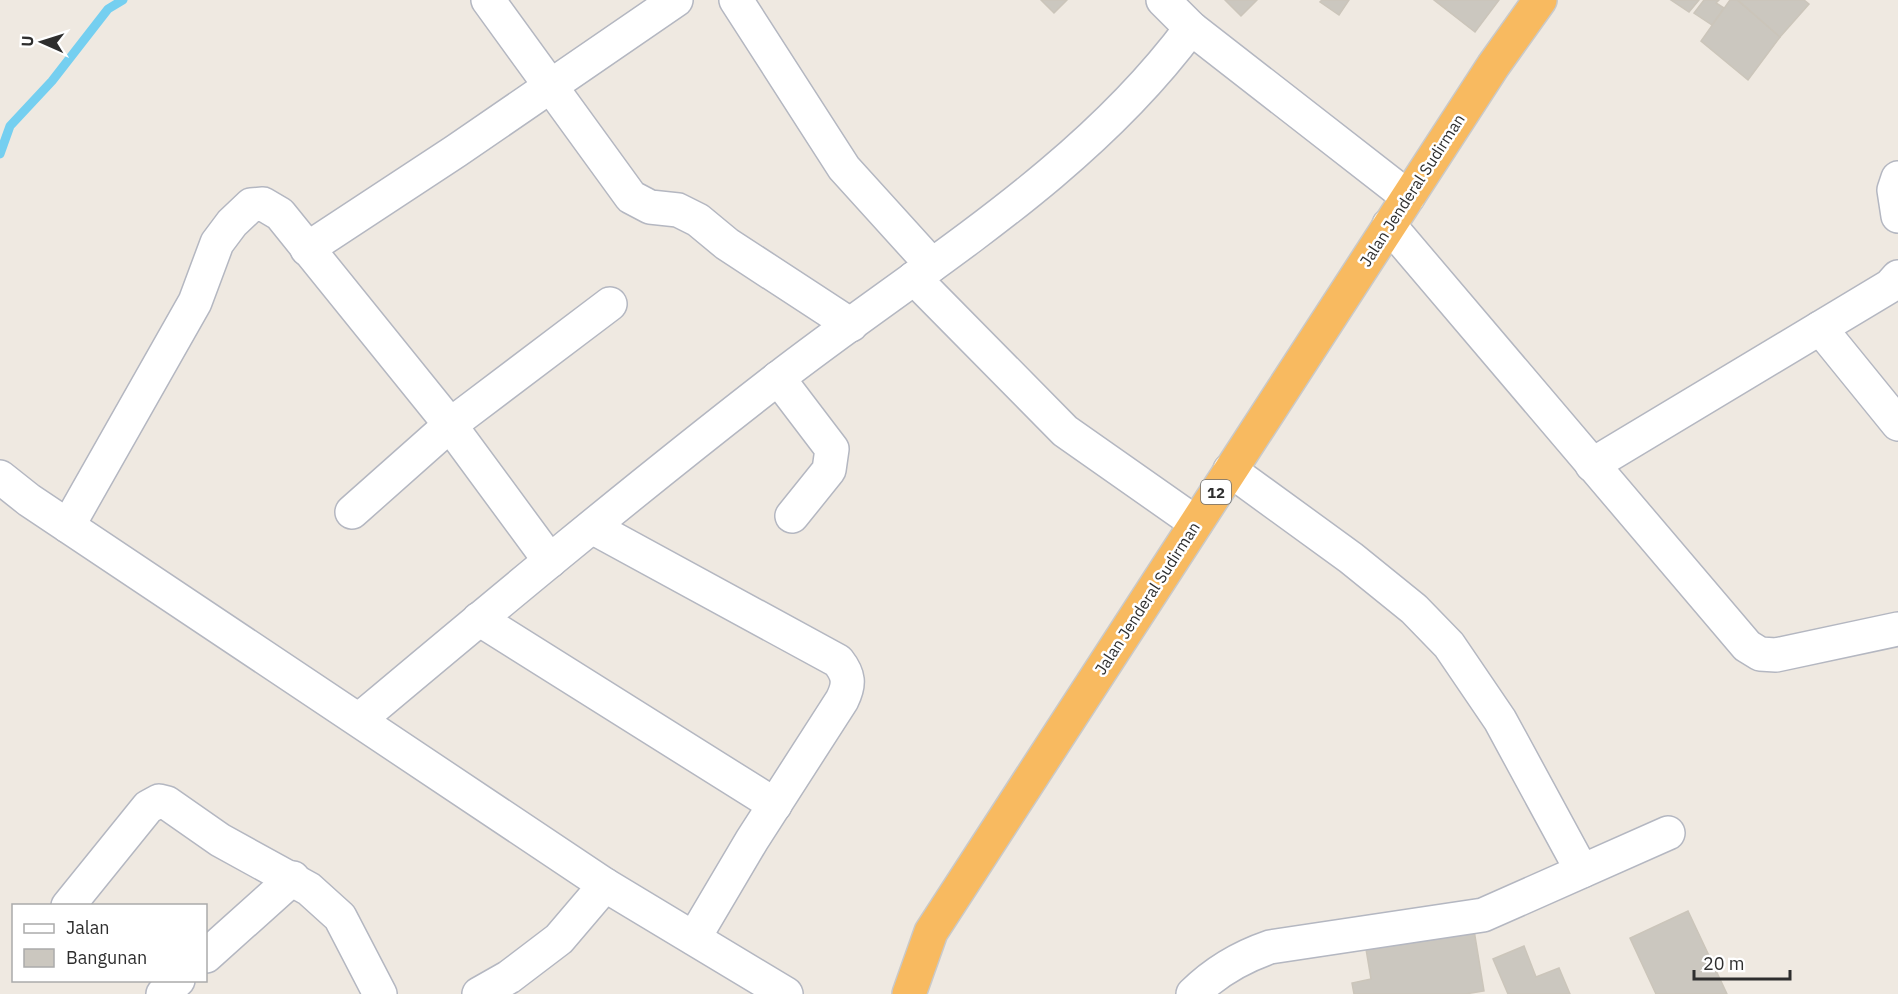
<svg xmlns="http://www.w3.org/2000/svg" width="1898" height="994" font-family="'IBM Plex Sans',sans-serif">
<rect width="100%" height="100%" fill="#efe9e1"/>
<g fill="none" stroke-linecap="round" stroke-linejoin="round">
<path stroke="#75cff0" stroke-width="9" d="M 0,154 L 10,126 L 52,81 L 108,9 L 123,0"/>
</g>
<g fill="#cbc7bf" stroke="#cbc5ba" stroke-width="1.5">
<path d="M 1041,0 L 1067,0 L 1054,13 Z"/>
<path d="M 1225,0 L 1257,0 L 1241,16 Z"/>
<path d="M 1322,0 L 1349,0 L 1339,15 L 1320,2 Z"/>
<path d="M 1434,0 L 1499,0 L 1475,32 Z"/>
<path d="M 1671,0 L 1699,0 L 1689,12 Z"/>
<path d="M 1704,0 L 1719,0 L 1716,3 L 1724,8 L 1712,25 L 1694,13 Z"/>
<path d="M 1730,0 L 1737,0 L 1780,37 L 1748,80 L 1701,41 Z"/>
<path d="M 1738,0 L 1804,0 L 1809,4 L 1780,37 Z"/>
<path d="M 1688,911 L 1727,994 L 1656,994 L 1630,938 Z"/>
<path d="M 1474,930 L 1484,991 L 1465,994 L 1354,994 L 1352,983 L 1371,979 L 1366,949 Z"/>
<path d="M 1524,946 L 1536,977 L 1559,968 L 1570,994 L 1508,994 L 1493,959 Z"/>
</g>
<g fill="none" stroke-linecap="round" stroke-linejoin="round">
<g stroke="#b4b7c1" stroke-width="36">
<g id="minor">
<path d="M 488,0 L 631,197 L 650,207 L 678,210 L 698,220 L 727,244 L 851,325"/>
<path d="M 736,0 L 844,168 L 932,265"/>
<path d="M 1163,0 L 1191,28 L 1408,197"/>
<path d="M 1898,178 L 1894,190 L 1898,216"/>
<path d="M 1389,225 L 1747,646 L 1760,654 L 1776,655 L 1898,629"/>
<path d="M 307,249 L 456,151 L 676,0"/>
<path d="M 914,278 L 1065,431 L 1196,523"/>
<path d="M 1820,328 L 1898,424"/>
<path d="M 778,378 L 832,449 L 829,470 L 792,516"/>
<path d="M 1592,465 L 1890,286 L 1898,277"/>
<path d="M 1230,470 L 1351,558 L 1414,609 L 1449,645 L 1500,720 L 1582,871"/>
<path d="M 0,477 L 29,500 L 605,885 L 786,994"/>
<path d="M 352,512 L 450,425 L 610,304"/>
<path d="M 68,526 L 195,302 L 217,243 L 232,223 L 251,205 L 263,204 L 280,214 L 444,417 L 550,561"/>
<path d="M 592,527 L 838,661 C 849,675 850,684 842,700 L 752,840 L 694,938"/>
<path d="M 479,619 L 775,805"/>
<path d="M 360,719 C 497,604 635,489 777,379 C 920,268 1082,175 1191,28"/>
<path d="M 68,906 L 148,807 L 159,801 L 167,803 L 220,840 L 309,889 L 340,917 L 380,994"/>
<path d="M 206,956 L 293,878"/>
<path d="M 163,994 L 178,980"/>
<path d="M 479,994 L 509,977 L 559,939 L 605,885"/>
<path d="M 1193,994 C 1215,972 1241,957 1270,947 L 1483,915 L 1668,833"/>
</g>
</g>
<g stroke="#c9c9c9" stroke-width="36">
<path id="trunk" d="M 909,994 L 931,932 L 1493,66 L 1540,0"/>
</g>
<use href="#minor" stroke="#fff" stroke-width="33"/>
<use href="#trunk" stroke="#f8ba60" stroke-width="33"/>
</g>
<g text-anchor="middle" dominant-baseline="central" stroke-width="5" stroke-linejoin="round" paint-order="stroke">
<rect fill="#fff" stroke="#6d6d6d" stroke-width="1.5" x="1201" y="480" width="30" height="24" rx="4.5"/>
<g font-size="15" font-weight="bold" fill="#2e2e2e">
<text x="1216" y="492">12</text>
</g>
<g font-size="16" fill="#2e2e2e" stroke="#fff">
<text transform="translate(1412 190) rotate(-57)">Jalan Jenderal Sudirman</text>
<text transform="translate(1147 598) rotate(-57)">Jalan Jenderal Sudirman</text>
</g>
</g>
<rect x="12" y="904" width="195" height="78" fill="#ffffff" stroke="#ababab" stroke-width="1.5"/>
<rect x="24" y="924" width="30" height="9" fill="#ffffff" stroke="#ababab" stroke-width="1.5"/>
<text x="66" y="934" font-size="18" fill="#2e2e2e">Jalan</text>
<rect x="24" y="949" width="30" height="18" fill="#cbc7bf" stroke="#ababab" stroke-width="1.5"/>
<text x="66" y="964" font-size="18" fill="#2e2e2e">Bangunan</text>
<g transform="translate(42 42) rotate(273)" stroke="#ffffff" stroke-width="4.5" paint-order="stroke">
<path d="M0-4.5L10 22L0 15L-10 22Z" fill="#2e2e2e"/>
<text y="-9" font-size="16" font-weight="bold" text-anchor="middle" fill="#2e2e2e">U</text>
</g>
<path d="M1694 970v9h96v-9" fill="none" stroke="#2e2e2e" stroke-width="3"/>
<text x="1703" y="970" font-size="18" fill="#2e2e2e" stroke="#ffffff" stroke-width="4.5" paint-order="stroke">20 m</text>
</svg>
